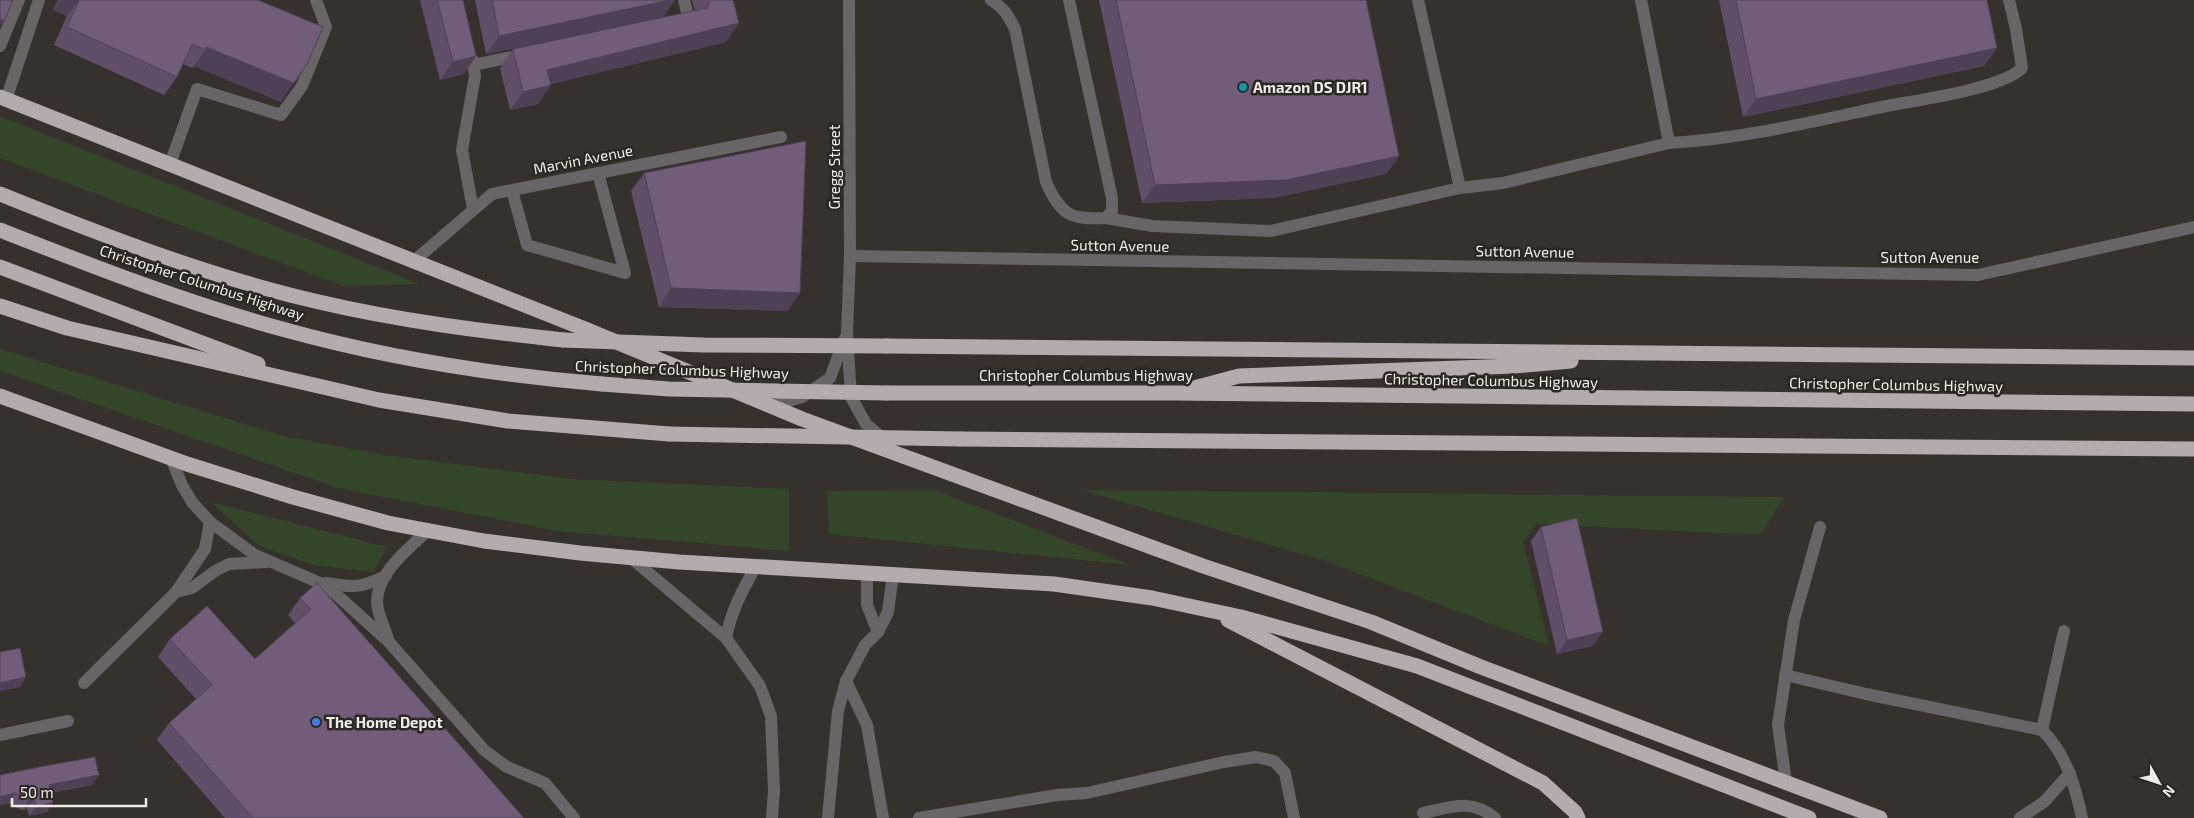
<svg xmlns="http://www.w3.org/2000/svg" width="2194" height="818" font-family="'Exo 2',sans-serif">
<rect width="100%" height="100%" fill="#36312c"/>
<g fill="#33462a">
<path d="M 0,116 L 420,284 L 344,286 L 0,158 Z"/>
<path d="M 0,349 L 284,436 L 385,455 L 573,479 L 789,489 L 789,551 L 558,531 L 338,488 L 0,371 Z"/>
<path d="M 934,490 L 1130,565 L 829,534 L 827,491 Z"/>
<path d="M 1082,490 L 1784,497 L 1761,535 L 1537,524 L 1523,541 L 1549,646 L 1323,560 Z"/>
<path d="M 211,502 L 387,547 L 373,572 L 313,565 L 260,546 Z"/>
</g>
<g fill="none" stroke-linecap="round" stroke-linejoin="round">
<g stroke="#696566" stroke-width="12">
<path d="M 849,0 L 850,256 L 847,333 L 851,397 L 866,424 L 885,440"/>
<path d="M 991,0 C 1004,8 1008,15 1015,29 L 1046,182 C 1061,215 1070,220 1106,218 L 1112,211 L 1112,198 L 1069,0"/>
<path d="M 1418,0 L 1460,188"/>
<path d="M 681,21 L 689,20 L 684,0"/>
<path d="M 0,46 L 19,0"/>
<path d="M 472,59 L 475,76 L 462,150 L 473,209"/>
<path d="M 473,65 L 522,55"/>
<path d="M 6,100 L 39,0"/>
<path d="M 1669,143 C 1743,139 1814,121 1887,106 C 1918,100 2001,89 2022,68 L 2016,29 L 2009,0"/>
<path d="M 170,164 L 197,89 L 281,115 L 302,86 L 326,27 L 316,0"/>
<path d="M 512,190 L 527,245 L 625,273 L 598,173"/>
<path d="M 1106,218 L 1152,226 L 1271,231 L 1460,188 L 1503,183 L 1669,143 L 1641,0"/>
<path d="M 850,256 L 1978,275 L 2194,227"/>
<path d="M 414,261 L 492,194 L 781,137"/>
<path d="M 772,406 L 802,397 L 830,378 L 845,338"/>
<path d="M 171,458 L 182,485 L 192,502 L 210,522 L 255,555 L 327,586 L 389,642 L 484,750 L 507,767 L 545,783 L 574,818"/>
<path d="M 631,558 L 726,638 L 760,686 L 771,716 L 774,791 L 772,818"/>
<path d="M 867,572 L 867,605 L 878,632"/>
<path d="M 326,583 C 354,588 360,588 386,576"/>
<path d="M 176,592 L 192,588 L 215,571 L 229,564 L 266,562"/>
<path d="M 726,638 C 731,611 743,589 756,566"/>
<path d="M 388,639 C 385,628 377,613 377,602 C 377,572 409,549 428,530"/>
<path d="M 1785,675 L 1866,694 L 2042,730 C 2066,754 2075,785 2082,818"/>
<path d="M 846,681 L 867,725 L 883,818"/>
<path d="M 84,683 L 176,592 L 205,549 L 210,522"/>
<path d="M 2042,730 L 2064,631"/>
<path d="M 0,735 L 68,721"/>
<path d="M 1786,782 L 1778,725 L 1794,620 L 1820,527"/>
<path d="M 1423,813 C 1451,807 1470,798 1495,818"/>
<path d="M 828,818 L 838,711 L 846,681 L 865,645 L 878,632 L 888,612 L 893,574"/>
<path d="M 919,818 L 1057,795 L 1087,793 L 1224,762 L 1256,757 L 1274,761 L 1285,773 L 1294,818"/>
<path d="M 2020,818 L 2044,802 L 2070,773"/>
</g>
<g stroke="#b4abac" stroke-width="15">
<path d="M 0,97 L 585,329 L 802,419 L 1203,566 L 1371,622 L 1481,667 L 1880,818"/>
<path d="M 0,194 C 104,236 210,277 319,302 C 400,321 481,331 563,340"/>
<path d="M 0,230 C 92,266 186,303 282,329 C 386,358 494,375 602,384"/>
<path d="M 0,267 L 258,364"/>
<path d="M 0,306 L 67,328 L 379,400 L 508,421 L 669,434"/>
<path d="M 887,346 L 2194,358"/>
<path d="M 1194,388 L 1239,376 L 1514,366 L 1571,361"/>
<path d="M 887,393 L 1173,393 L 2194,404"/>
<path d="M 0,396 L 187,464 L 293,497 L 388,523 L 484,541 L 580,553 L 679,562 L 1054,584 L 1152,598 L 1241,617 L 1417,666 L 1809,818"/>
<path d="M 960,439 L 2194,449"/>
<path d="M 1228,620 L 1543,783 L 1575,812 L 1578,818"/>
</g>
<g stroke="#b4abac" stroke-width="15">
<path d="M 563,340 L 704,345 L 887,346"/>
<path d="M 602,384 L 669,389 L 887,393"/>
<path d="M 669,434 L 960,439"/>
</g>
</g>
<g fill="#614f69">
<path d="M 58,0 L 258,0 L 281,102 L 194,66 L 192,68 L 183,64 L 177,77 L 164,95 L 54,45 L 67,16 L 53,10 Z"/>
<path d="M 420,0 L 463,0 L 476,56 L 464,74 L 440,80 Z"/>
<path d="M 475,0 L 675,0 L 663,17 L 486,54 Z"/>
<path d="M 692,0 L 733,0 L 726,42 L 551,84 L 538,104 L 510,110 L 500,68 L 513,49 L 695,11 Z"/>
<path d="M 1099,0 L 1366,0 L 1399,156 L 1386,174 L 1273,198 L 1142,203 Z"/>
<path d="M 1719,0 L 1987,0 L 1984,66 L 1743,117 Z"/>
<path d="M 644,173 L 800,293 L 787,311 L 659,307 L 631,191 Z"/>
<path d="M 1541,527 L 1593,646 L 1557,654 L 1531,541 Z"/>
<path d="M 300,598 L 524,818 L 225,818 L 157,740 L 169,723 L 196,699 L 158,657 L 170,639 L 255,659 L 295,623 L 288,615 Z"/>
<path d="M 0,775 L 92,785 L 51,793 L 53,802 L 47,812 L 29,816 L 27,809 L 22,810 L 8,803 L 0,805 Z"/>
</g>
<g fill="#4f4055">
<path d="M 61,0 L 79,0 L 67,16 L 53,10 Z"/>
<path d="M 670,0 L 675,0 L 663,17 L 486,54 L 499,36 Z"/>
<path d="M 0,19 L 4,21 L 0,26 Z"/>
<path d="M 739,23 L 726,42 L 535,88 L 547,70 Z"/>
<path d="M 206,47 L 307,64 L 281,102 L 194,66 L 205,50 Z"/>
<path d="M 1997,48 L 1984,66 L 1743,117 L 1756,99 Z"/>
<path d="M 476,56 L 464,74 L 440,80 L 453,62 Z"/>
<path d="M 551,85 L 538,104 L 510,110 L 523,92 Z"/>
<path d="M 1399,156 L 1386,174 L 1273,198 L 1142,203 L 1155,185 Z"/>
<path d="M 671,288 L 800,293 L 787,311 L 659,307 Z"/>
<path d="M 1603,632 L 1593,646 L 1557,654 L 1567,640 Z"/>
<path d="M 26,677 L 20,687 L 0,691 L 0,683 Z"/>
<path d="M 99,775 L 92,785 L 42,795 L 49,785 Z"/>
<path d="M 15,793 L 8,803 L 0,805 L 0,797 Z"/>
<path d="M 34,799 L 27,809 L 22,810 L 28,800 Z"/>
<path d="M 53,802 L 47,812 L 29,816 L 36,807 Z"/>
</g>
<g fill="#715c7a" stroke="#4f4055">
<path d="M 0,0 L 13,0 L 4,21 L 0,19 Z"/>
<path d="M 79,0 L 258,0 L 323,27 L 307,64 L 294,83 L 206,47 L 205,50 L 192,44 L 177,77 L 67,27 Z"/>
<path d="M 437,0 L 463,0 L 476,56 L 453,62 Z"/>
<path d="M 492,0 L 670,0 L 499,36 Z"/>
<path d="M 710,0 L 733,0 L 739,23 L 547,70 L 551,85 L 523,92 L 513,49 L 707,8 Z"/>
<path d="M 1116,0 L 1366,0 L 1399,156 L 1286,180 L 1155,185 Z"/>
<path d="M 1736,0 L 1987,0 L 1997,48 L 1756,99 Z"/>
<path d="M 806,141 L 800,293 L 671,288 L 644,173 Z"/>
<path d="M 1577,518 L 1603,632 L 1567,640 L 1541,527 Z"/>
<path d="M 317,583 L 524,818 L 253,818 L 169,723 L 212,685 L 170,639 L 207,606 L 255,659 L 311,609 L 300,598 Z"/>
<path d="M 20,648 L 26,677 L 0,683 L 0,652 Z"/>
<path d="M 95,757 L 99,775 L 49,785 L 53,802 L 36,807 L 34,799 L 28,800 L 15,793 L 0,797 L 0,775 L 44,766 Z"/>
</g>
<circle fill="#0f9aa8" stroke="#2c2722" stroke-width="2" cx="1243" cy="87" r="5"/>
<circle fill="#3f7fe0" stroke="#2c2722" stroke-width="2" cx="316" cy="722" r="5"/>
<g text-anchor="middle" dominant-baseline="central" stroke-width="5" stroke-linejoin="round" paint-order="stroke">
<g font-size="15" font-weight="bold" fill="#efece8" stroke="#2c2722" text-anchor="start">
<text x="1253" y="87">Amazon DS DJR1</text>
<text x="326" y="722">The Home Depot</text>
</g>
<g font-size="15" fill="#efece8" stroke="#2c2722">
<text transform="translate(583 159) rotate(-11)">Marvin Avenue</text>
<text transform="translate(834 167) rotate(-90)">Gregg Street</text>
<text transform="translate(1120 245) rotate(1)">Sutton Avenue</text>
<text transform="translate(1525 251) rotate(1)">Sutton Avenue</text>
<text x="1930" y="257">Sutton Avenue</text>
<text transform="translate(202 282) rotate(18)">Christopher Columbus Highway</text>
<text transform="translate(682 369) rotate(2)">Christopher Columbus Highway</text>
<text x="1086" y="375">Christopher Columbus Highway</text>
<text transform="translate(1491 380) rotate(1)">Christopher Columbus Highway</text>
<text transform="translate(1896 384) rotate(1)">Christopher Columbus Highway</text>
</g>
</g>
<g transform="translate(2159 783) rotate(130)" stroke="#2c2722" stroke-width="4" paint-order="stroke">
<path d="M0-4L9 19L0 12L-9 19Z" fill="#efece8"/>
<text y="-8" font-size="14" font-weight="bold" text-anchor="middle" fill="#efece8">N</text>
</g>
<path d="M12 798v8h134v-8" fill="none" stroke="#efece8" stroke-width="2.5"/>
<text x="20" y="798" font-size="15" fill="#efece8" stroke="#2c2722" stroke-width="4" paint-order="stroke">50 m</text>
</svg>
